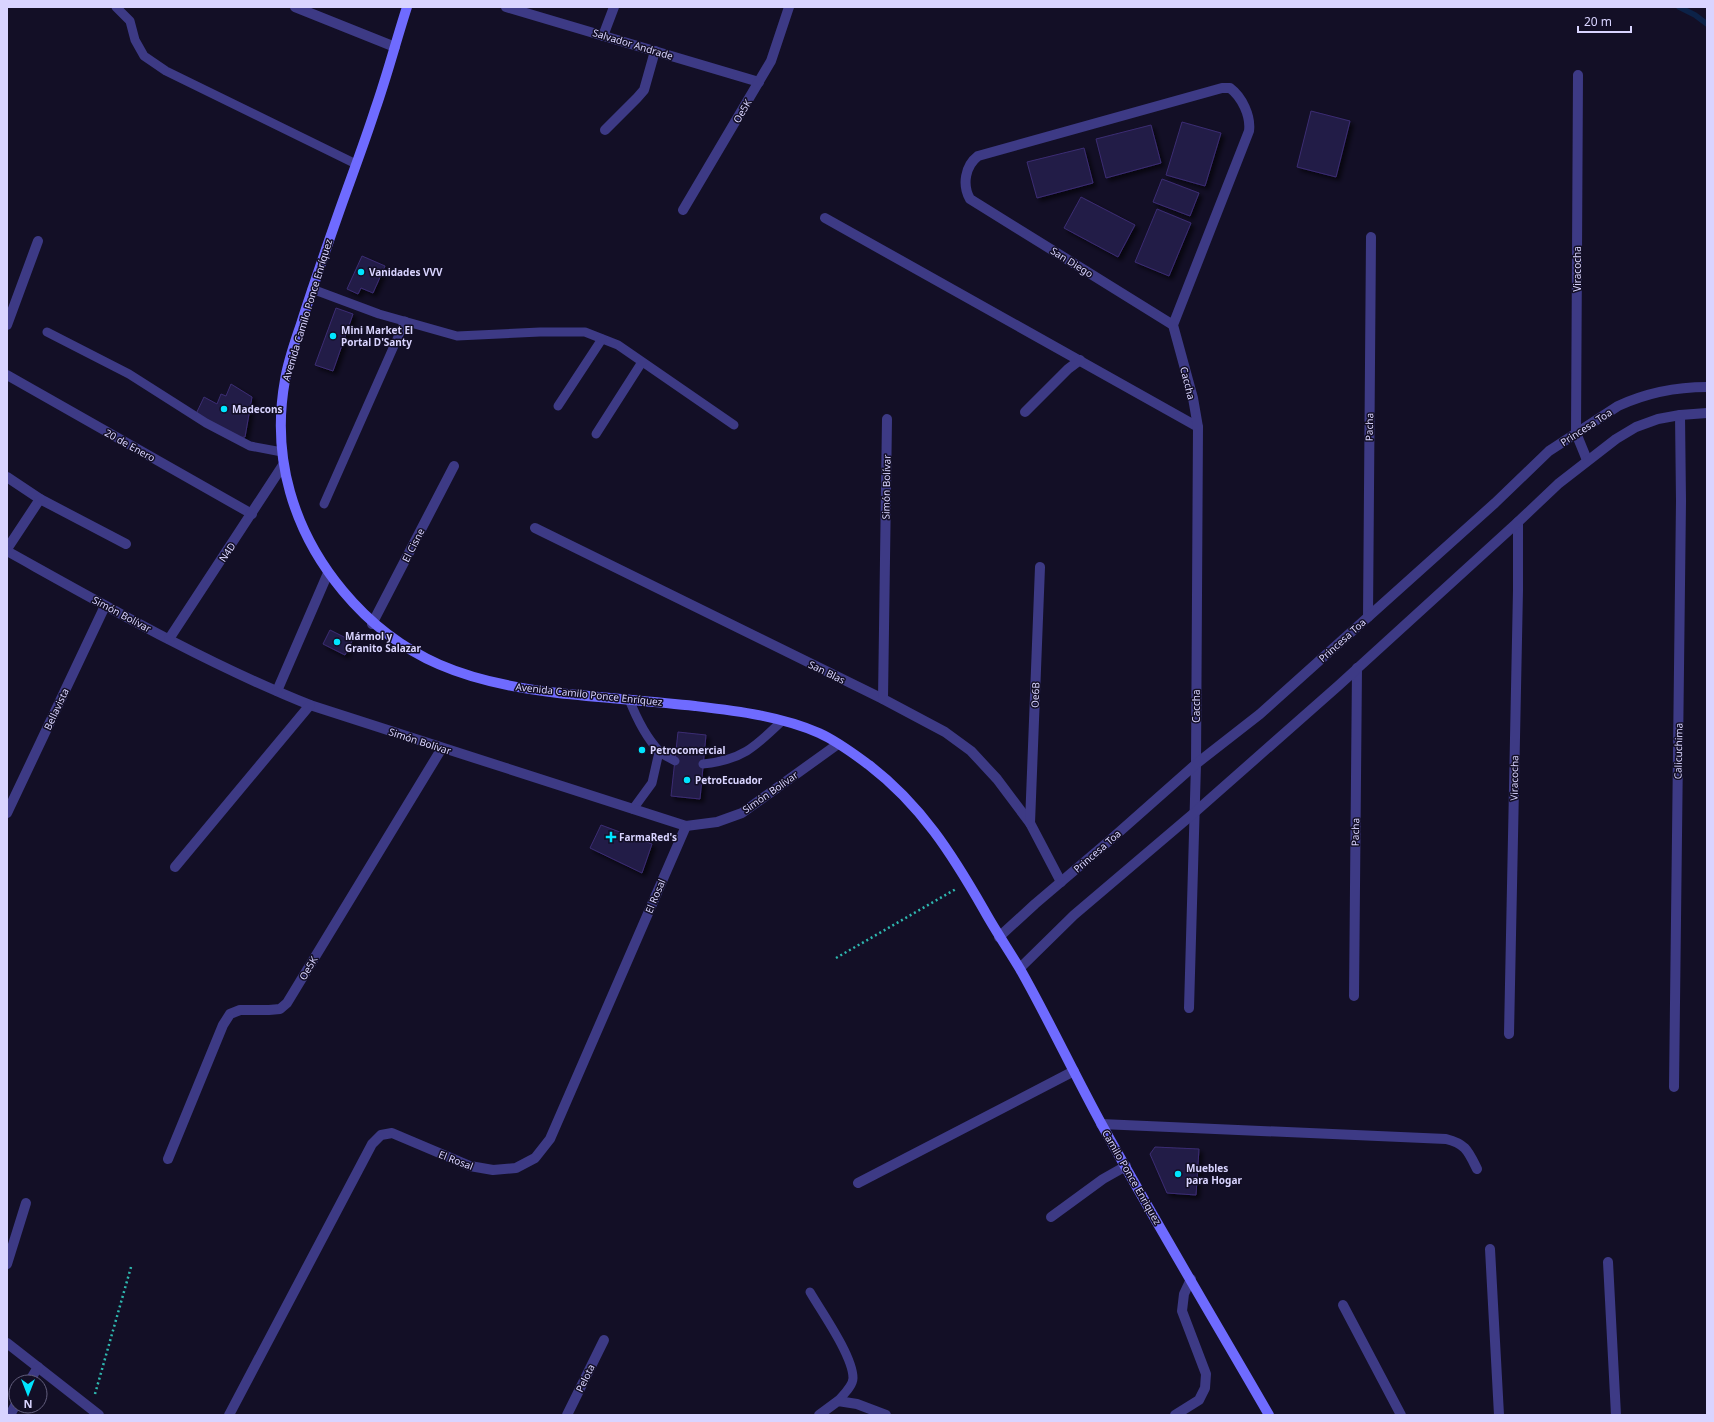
<svg xmlns="http://www.w3.org/2000/svg" width="1714" height="1422" font-family="'Noto Sans',sans-serif">
<defs>
<filter id="shadow"><feDropShadow dx="3.5" dy="3.5" stdDeviation="2" flood-color="#0009"/></filter>
</defs>
<rect width="100%" height="100%" fill="#130f26"/>
<g fill="none" stroke-linecap="round" stroke-linejoin="round">
<path stroke="#0c2248" stroke-width="5.5" d="M 1679,7 L 1695,15 L 1707,24"/>
</g>
<g fill="#241b47" stroke="#3b2d73" filter="url(#shadow)">
<path d="M 1311,111 L 1350,121 L 1336,177 L 1297,167 Z"/>
<path d="M 1182,122 L 1221,133 L 1205,186 L 1166,175 Z"/>
<path d="M 1151,125 L 1161,163 L 1106,178 L 1096,139 Z"/>
<path d="M 1084,148 L 1093,183 L 1037,198 L 1027,162 Z"/>
<path d="M 1162,179 L 1199,193 L 1190,216 L 1153,202 Z"/>
<path d="M 1081,197 L 1135,225 L 1118,257 L 1064,228 Z"/>
<path d="M 1157,209 L 1191,223 L 1169,276 L 1135,262 Z"/>
<path d="M 362,256 L 385,266 L 373,293 L 361,288 L 358,294 L 347,289 Z"/>
<path d="M 336,308 L 353,314 L 333,371 L 315,365 Z"/>
<path d="M 231,384 L 252,397 L 245,437 L 236,438 L 196,414 L 204,397 L 217,404 L 221,394 L 226,396 Z"/>
<path d="M 330,630 L 352,641 L 345,655 L 323,644 Z"/>
<path d="M 678,732 L 706,735 L 700,799 L 671,796 Z"/>
<path d="M 601,825 L 652,844 L 642,873 L 590,848 Z"/>
<path d="M 1155,1147 L 1199,1149 L 1196,1195 L 1167,1193 L 1150,1154 Z"/>
</g>
<g fill="none" stroke-linecap="round" stroke-linejoin="round">
<g stroke="#2fb8b0" stroke-width="2.5" stroke-dasharray="2 3" stroke-linecap="butt">
<path d="M 836,958 L 956,889"/>
<path d="M 95,1394 L 131,1267"/>
</g>
<g stroke="#3d3a85" stroke-width="9">
<path d="M 116,7 L 130,21 L 135,40 L 144,56 L 166,71 L 356,164"/>
<path d="M 312,289 L 379,314 L 457,336 L 540,332 L 585,332 L 618,345 L 734,425"/>
<path d="M 47,332 L 129,374 L 206,423 L 250,446 L 282,452"/>
<path d="M 558,406 L 602,339"/>
<path d="M 596,434 L 642,362"/>
<path d="M 324,504 L 405,321"/>
<path d="M 629,699 C 636,717 645,736 659,751 C 663,755 670,758 675,761"/>
<path d="M 703,764 C 742,760 755,747 782,721"/>
<path d="M 633,809 L 652,783 L 659,752"/>
<path d="M 810,1292 C 821,1311 853,1356 853,1378 C 853,1386 843,1395 838,1401"/>
</g>
<g stroke="#3d3a85" stroke-width="10">
<path d="M 295,7 L 395,47"/>
<path d="M 506,7 L 759,82"/>
<path d="M 603,36 L 614,7"/>
<path d="M 1578,75 L 1576,433 L 1587,460"/>
<path d="M 605,130 L 637,98 L 644,90 L 655,51"/>
<path d="M 683,210 L 771,61 L 789,7"/>
<path d="M 825,218 L 1198,427"/>
<path d="M 7,325 L 38,241"/>
<path d="M 1173,325 L 970,199 C 962,185 965,166 978,156 L 1222,88 L 1230,88 C 1242,97 1251,116 1249,131 L 1173,325 L 1193,398 L 1198,427 L 1196,764 L 1189,1008"/>
<path d="M 7,375 L 252,514"/>
<path d="M 1025,412 L 1068,369 L 1080,360"/>
<path d="M 7,477 L 40,499 L 126,544"/>
<path d="M 535,528 L 883,699 L 945,732 L 971,751 L 997,779 L 1030,823 L 1061,882"/>
<path d="M 7,549 L 40,499"/>
<path d="M 7,551 C 106,606 205,663 310,705 L 686,826 L 717,822 L 742,813 L 838,744"/>
<path d="M 1368,617 L 1371,237"/>
<path d="M 372,624 L 454,466"/>
<path d="M 169,639 L 283,465"/>
<path d="M 277,691 L 328,573"/>
<path d="M 883,699 L 887,419"/>
<path d="M 7,813 L 105,606"/>
<path d="M 1030,823 L 1040,567"/>
<path d="M 175,867 L 310,705"/>
<path d="M 1354,996 L 1357,668"/>
<path d="M 1509,1034 L 1518,590 L 1518,522"/>
<path d="M 1674,1087 L 1681,501 L 1680,415"/>
<path d="M 1101,1124 L 1446,1139 C 1466,1144 1468,1151 1477,1169"/>
<path d="M 168,1159 L 223,1025 L 230,1014 L 240,1010 L 269,1010 L 280,1009 L 287,1003 L 442,748"/>
<path d="M 858,1183 L 1074,1071"/>
<path d="M 1051,1217 L 1103,1179 L 1126,1166"/>
<path d="M 1490,1249 L 1499,1415"/>
<path d="M 1608,1262 L 1616,1415"/>
<path d="M 7,1264 L 26,1203"/>
<path d="M 1343,1305 L 1401,1415"/>
<path d="M 7,1343 L 99,1415"/>
<path d="M 29,1382 L 38,1367"/>
<path d="M 10,1415 L 16,1404"/>
<path d="M 229,1415 L 372,1144 L 381,1135 L 392,1133 L 470,1166 L 493,1170 L 516,1168 L 535,1158 L 550,1139 L 686,826"/>
<path d="M 567,1415 L 604,1340"/>
<path d="M 819,1415 L 838,1401 L 857,1404 L 886,1415"/>
<path d="M 1175,1415 L 1199,1400 L 1205,1388 L 1206,1374 L 1182,1311 L 1184,1294 L 1191,1279"/>
</g>
<g stroke="#3d3a85" stroke-width="10">
<path d="M 999,937 L 1035,904 L 1109,841 L 1196,764 L 1260,714 L 1495,503 L 1549,451 L 1618,406 C 1646,393 1676,387 1707,387"/>
<path d="M 1020,968 L 1074,915 L 1194,813 L 1338,686 L 1518,522 L 1558,484 L 1616,439 L 1636,427 L 1658,419 L 1680,415 L 1707,413"/>
</g>
<path stroke="#6f6bff" stroke-width="10" d="M 407,7 C 396,41 387,76 375,110 C 364,144 351,178 339,212 C 326,249 313,286 301,324 C 295,342 288,361 285,380 C 271,457 293,531 343,591 C 401,661 470,683 558,693 C 604,698 649,701 695,706 C 737,711 780,716 819,733 C 837,741 854,754 869,765 C 921,805 952,854 984,910 C 995,930 1008,949 1020,969 C 1049,1020 1074,1074 1102,1125 C 1156,1223 1213,1318 1269,1415"/>
</g>
<g fill="#00e5ff" stroke="#130f26" stroke-width="1.5">
<circle cx="361" cy="272" r="4"/>
<circle cx="333" cy="336" r="4"/>
<circle cx="224" cy="409" r="4"/>
<circle cx="337" cy="642" r="4"/>
<circle cx="642" cy="750" r="4"/>
<circle cx="687" cy="780" r="4"/>
<path d="M609 831h4v4h4v4h-4v4h-4v-4h-4v-4h4z"/>
<circle cx="1178" cy="1174" r="4"/>
</g>
<g text-anchor="middle" dominant-baseline="central" stroke-width="3" stroke-linejoin="round" paint-order="stroke">
<g font-size="10" fill="#d9d4ff" stroke="#130f26">
<text transform="translate(633 44) rotate(17)">Salvador Andrade</text>
<text transform="translate(742 111) rotate(-59)">Oe5K</text>
<text transform="translate(1072 262) rotate(32)">San Diego</text>
<text transform="translate(1577 269) rotate(-90)">Viracocha</text>
<text transform="translate(307 310) rotate(-73)">Avenida Camilo Ponce Enríquez</text>
<text transform="translate(1188 383) rotate(76)">Caccha</text>
<text transform="translate(1369 427) rotate(-89)">Pacha</text>
<text transform="translate(1586 427) rotate(-33)">Princesa Toa</text>
<text transform="translate(130 445) rotate(29)">20 de Enero</text>
<text transform="translate(886 487) rotate(-89)">Simón Bolívar</text>
<text transform="translate(413 545) rotate(-63)">El Cisne</text>
<text transform="translate(227 552) rotate(-56)">N4D</text>
<text transform="translate(122 614) rotate(28)">Simón Bolívar</text>
<text transform="translate(1342 640) rotate(-42)">Princesa Toa</text>
<text transform="translate(827 672) rotate(26)">San Blas</text>
<text transform="translate(589 694) rotate(6)">Avenida Camilo Ponce Enríquez</text>
<text transform="translate(1035 695) rotate(-88)">Oe6B</text>
<text transform="translate(1196 706) rotate(-90)">Caccha</text>
<text transform="translate(56 709) rotate(-65)">Bellavista</text>
<text transform="translate(420 741) rotate(18)">Simón Bolívar</text>
<text transform="translate(1678 751) rotate(-89)">Calicuchima</text>
<text transform="translate(1514 778) rotate(-89)">Viracocha</text>
<text transform="translate(770 792) rotate(-35)">Simón Bolívar</text>
<text transform="translate(1355 832) rotate(-89)">Pacha</text>
<text transform="translate(1097 851) rotate(-41)">Princesa Toa</text>
<text transform="translate(655 896) rotate(-67)">El Rosal</text>
<text transform="translate(308 968) rotate(-59)">Oe5K</text>
<text transform="translate(456 1160) rotate(21)">El Rosal</text>
<text transform="translate(1132 1177) rotate(60)">Camilo Ponce Enrìquez</text>
<text transform="translate(585 1378) rotate(-64)">Pelota</text>
</g>
<g font-size="10" font-weight="bold" fill="#d9d4ff" stroke="#130f26" text-anchor="start">
<text x="369" y="272">Vanidades VVV</text>
<text x="341" y="330">Mini Market El<tspan x="341" dy="12">Portal D'Santy</tspan></text>
<text x="232" y="409">Madecons</text>
<text x="345" y="636">Mármol y<tspan x="345" dy="12">Granito Salazar</tspan></text>
<text x="650" y="750">Petrocomercial</text>
<text x="695" y="780">PetroEcuador</text>
<text x="619" y="837">FarmaRed's</text>
<text x="1186" y="1168">Muebles<tspan x="1186" dy="12">para Hogar</tspan></text>
</g>
</g>
<rect width="1714" height="1422" fill="none" stroke="#d9d4ff" stroke-width="16"/>
<g transform="translate(28 1394) rotate(180)"><circle r="19" fill="#130f26" stroke="#625e7d"/>
<path d="M0-3L7 15L0 10L-7 15Z" fill="#00e5ff"/>
<text y="-6" font-size="11" font-weight="bold" text-anchor="middle" fill="#d9d4ff">N</text>
</g>
<path d="M1578 26v6h53v-6" fill="none" stroke="#d9d4ff" stroke-width="2"/>
<text x="1584" y="26" font-size="12" fill="#d9d4ff" stroke="#130f26" stroke-width="3" paint-order="stroke">20 m</text>
</svg>
